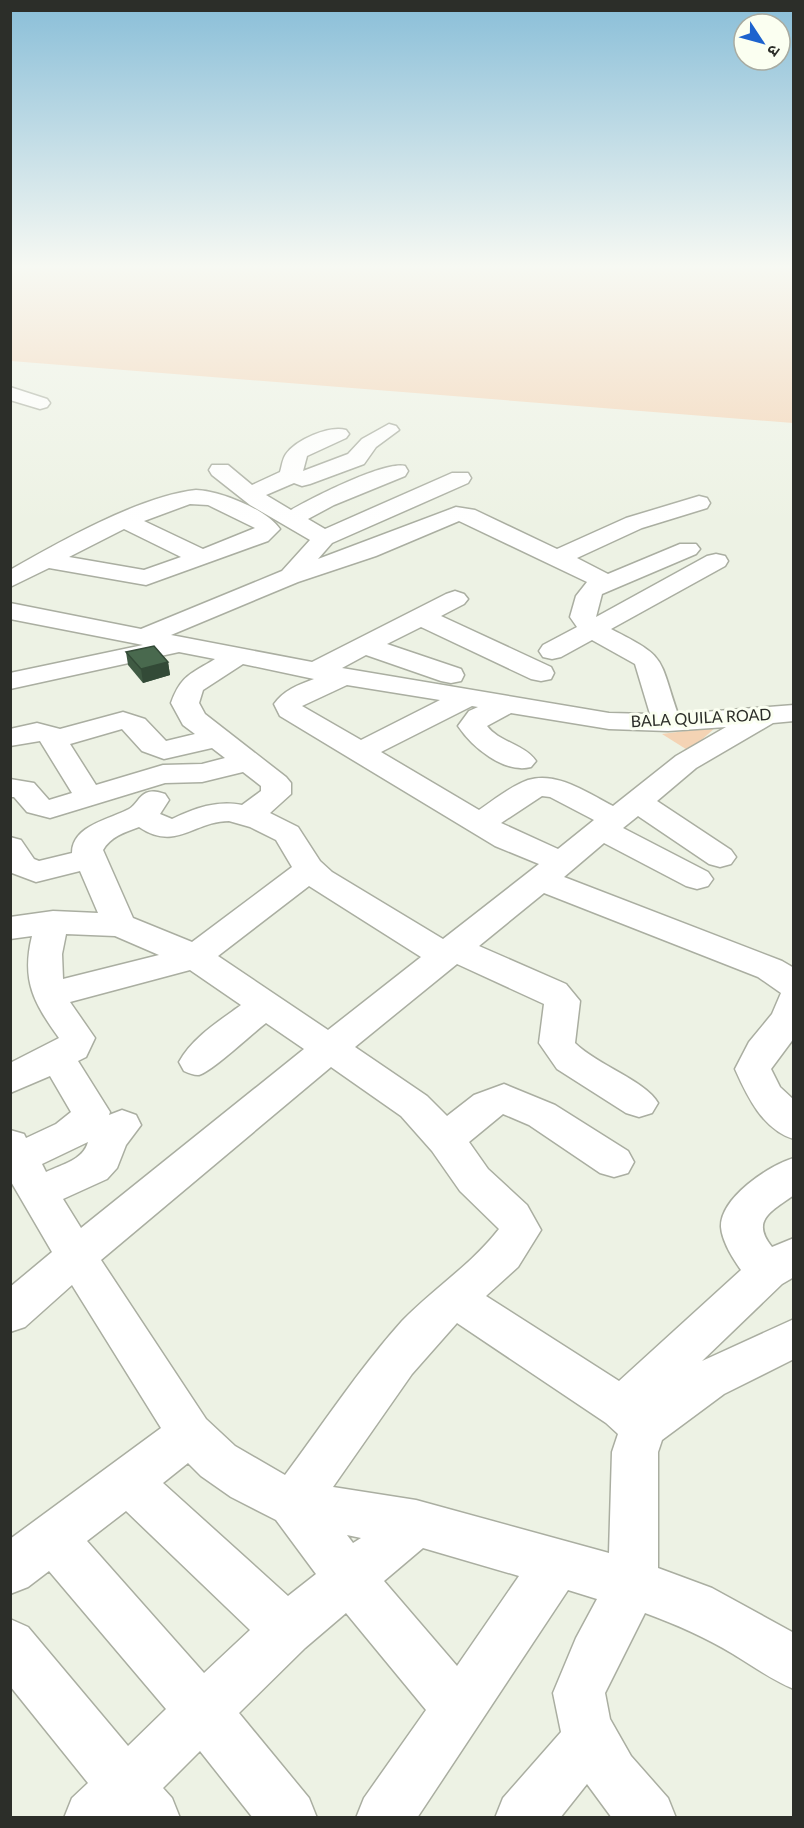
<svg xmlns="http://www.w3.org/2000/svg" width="804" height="1828" font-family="Lato,'Noto Sans Devanagari',sans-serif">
<rect width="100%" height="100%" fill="#edf2e4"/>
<g fill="#f4d3b4">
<path d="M 10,267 L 793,267 L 793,423 L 11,361 Z"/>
<path d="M 716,727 L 689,751 L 662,734 Z"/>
</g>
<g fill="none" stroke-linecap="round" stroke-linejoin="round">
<g stroke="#aaaea1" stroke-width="3">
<g id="minor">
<path d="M 10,387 L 47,399 L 50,403 L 47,407 L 40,409 L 10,400 Z"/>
<path d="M 389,424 L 396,426 L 399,430 L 376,447 L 364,464 L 310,484 L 302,486 L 294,483 L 266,495 L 291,510 C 312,498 384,461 405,466 L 408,471 L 405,476 L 334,505 L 308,519 L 325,529 L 452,473 L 468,473 L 471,478 L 468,483 L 332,543 L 318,559 L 456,507 L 475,510 L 557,549 L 626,518 L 699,496 L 707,498 L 710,503 L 707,508 L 642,528 L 577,558 L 608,574 L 680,544 L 696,544 L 700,549 L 696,554 L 602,594 L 596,617 L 707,556 L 716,554 L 725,556 L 728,561 L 725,566 L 611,629 C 668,658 658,656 678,714 L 794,705 L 794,721 L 773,723 L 696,768 L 657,801 L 731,850 L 736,857 L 731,864 L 720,867 L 709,864 L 638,816 L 623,828 L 708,872 L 713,879 L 708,886 L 697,889 L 686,886 L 604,843 L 564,877 L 782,961 L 794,968 L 794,1038 L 771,1069 L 780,1087 L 794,1100 L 794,1139 C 763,1130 747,1096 735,1069 L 749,1042 L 772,1014 L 781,993 L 758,977 L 544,893 L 479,946 L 566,984 L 580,1001 L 575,1043 C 597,1065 646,1081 658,1103 L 652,1113 L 639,1117 L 626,1113 L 557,1069 L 539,1043 L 544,1004 L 457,964 L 355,1047 L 427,1096 L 447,1116 L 474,1095 L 504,1084 L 555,1105 L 628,1151 L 634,1162 L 628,1173 L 614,1177 L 600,1173 L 529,1125 L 503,1114 L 469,1142 L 488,1169 L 527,1205 L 541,1230 L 518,1267 L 486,1296 L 619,1381 L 741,1270 C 733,1259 722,1241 721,1227 C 720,1198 769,1165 794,1158 L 794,1195 C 772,1211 750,1220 772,1247 L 794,1238 L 794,1277 L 782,1284 L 702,1361 L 794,1319 L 794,1359 L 724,1394 L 662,1440 L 658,1452 L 658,1568 L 712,1588 L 794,1633 L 794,1689 C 772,1680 753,1666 733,1654 C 705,1637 675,1624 645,1613 L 605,1693 L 610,1719 L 631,1756 L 668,1798 L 676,1818 L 612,1818 L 587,1784 L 560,1818 L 495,1818 L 503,1798 L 561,1732 L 553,1693 L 576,1638 L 597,1599 L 568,1590 L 417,1818 L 356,1818 L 364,1798 L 426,1710 L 346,1613 L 305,1648 L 239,1713 L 309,1798 L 317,1818 L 253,1818 L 200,1751 L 163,1788 L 172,1798 L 180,1818 L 64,1818 L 72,1798 L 88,1783 L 10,1686 L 10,1619 L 28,1627 L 128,1746 L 166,1709 L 49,1571 L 28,1587 L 10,1594 L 10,1539 L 161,1428 L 72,1285 L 25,1327 L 10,1332 L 10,1287 L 52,1252 L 10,1180 L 10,1130 L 24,1134 L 26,1138 L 56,1124 L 71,1112 L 50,1076 L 10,1093 L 10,1063 L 59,1038 C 34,1003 21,981 32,936 L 10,939 L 10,917 L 53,911 L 98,913 L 80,871 L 36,882 L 12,873 L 10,837 L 21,840 L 34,859 L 39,861 L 72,853 C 72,825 111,819 129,809 C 136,805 139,796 146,793 C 153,790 158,792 165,794 L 169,800 L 160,814 L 172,819 C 195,808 217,800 242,805 L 261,791 L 261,786 L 243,772 L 202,782 L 165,783 L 50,818 L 27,812 L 14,797 L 10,797 L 10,779 L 34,783 L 49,800 L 72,793 L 40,741 L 10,746 L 10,729 L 37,723 L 60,729 L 123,712 L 145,719 L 166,741 L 195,734 L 183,725 L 171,703 C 181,675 191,674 215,659 L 179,652 L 10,689 L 10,673 L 143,645 L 10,619 L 10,603 L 141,629 L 282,571 L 310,540 L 250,505 L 212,475 L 209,470 L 212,465 L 228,465 L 252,485 L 280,472 C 282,466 282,460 286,454 C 296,440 329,425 346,430 L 349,434 L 346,438 L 307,456 L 303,471 L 348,454 L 362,439 ZM 459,521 L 587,582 L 576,596 L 570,617 L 577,627 L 543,645 L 539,651 L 543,657 L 552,659 L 561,657 L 592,640 L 635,664 L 650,714 L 609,713 L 342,668 L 366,655 L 441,681 L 451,683 L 461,681 L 464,675 L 461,669 L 387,644 L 421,627 L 531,679 L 541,681 L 551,679 L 554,673 L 551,667 L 441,616 L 464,604 L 468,599 L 464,594 L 455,591 L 446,594 L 312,662 L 171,635 L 298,582 L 376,556 ZM 243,664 L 314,679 C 298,685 284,690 274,704 L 280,716 L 495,846 L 539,864 L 443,939 L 332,872 L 320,861 L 298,827 L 270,813 L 291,794 L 291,783 L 286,777 L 205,714 L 199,703 L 203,690 ZM 347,685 L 440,700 L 361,740 L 302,706 ZM 472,706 L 478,707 L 469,711 L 458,726 C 472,747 504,774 531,767 L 536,761 C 524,744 499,742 487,726 L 511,713 L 609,729 L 668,731 L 726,727 L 676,756 L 613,806 C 588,793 557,771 528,780 C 511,786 494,800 479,810 L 381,752 ZM 122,729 L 142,751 L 164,759 L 212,748 L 225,758 L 202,764 L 163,765 L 96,785 L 70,744 ZM 542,796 L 550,797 L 594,820 L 558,849 L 501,823 ZM 229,821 L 250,827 L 276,840 L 292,867 L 192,942 L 133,918 L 103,850 C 110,837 125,832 139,827 C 176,852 194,821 229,821 ZM 309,886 L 421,957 L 328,1030 L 218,956 ZM 66,934 L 115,936 L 159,955 L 63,979 L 62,954 ZM 190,970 L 241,1005 C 219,1021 192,1038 179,1062 L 184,1071 C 188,1073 194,1075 198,1075 C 208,1075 254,1032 266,1023 L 304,1049 L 81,1228 L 63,1199 L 107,1179 L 117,1168 L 126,1145 L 141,1125 L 136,1115 L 122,1110 L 109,1115 L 110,1112 L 78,1061 L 86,1057 L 95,1038 L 70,1002 ZM 331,1067 L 401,1116 L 432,1151 L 460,1191 L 499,1229 C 472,1264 433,1289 402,1321 C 359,1369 323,1424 285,1475 L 235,1446 L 206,1419 L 101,1260 ZM 88,1142 C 83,1160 63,1164 46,1172 L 42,1164 ZM 457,1323 L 606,1423 L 618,1434 L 612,1452 L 609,1553 L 416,1500 L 333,1487 L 412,1374 ZM 188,1463 L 201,1476 L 231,1497 L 276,1520 L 316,1574 L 288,1596 L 163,1483 ZM 126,1511 L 250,1630 L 204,1673 L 87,1541 ZM 347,1535 L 361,1538 L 353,1543 ZM 423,1548 L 519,1576 L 457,1666 L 384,1581 Z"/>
<path d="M 196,490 C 220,491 266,509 280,529 L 268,541 L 146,585 L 49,568 L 10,587 L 10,570 C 59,542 140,496 196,490 ZM 190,504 L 208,505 L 255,528 L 203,549 L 144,521 ZM 124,529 L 181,557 L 144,570 L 69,557 Z"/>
</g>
</g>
<use href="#minor" fill="#fff" fill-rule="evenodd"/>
</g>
<path fill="#3f5a43" d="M 126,652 L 168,662 L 170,675 L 143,683 L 128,665 Z"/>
<path fill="#334a37" d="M 168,662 L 170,675 L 143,683 L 141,669 Z"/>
<path fill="#49694e" stroke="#334a37" stroke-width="1.5" d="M 154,646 L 168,662 L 141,669 L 126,652 Z"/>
<linearGradient id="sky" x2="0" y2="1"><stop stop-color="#89bed8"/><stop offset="0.51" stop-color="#f7f9f3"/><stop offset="1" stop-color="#f7f9f3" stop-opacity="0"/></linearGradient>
<rect width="804" height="523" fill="url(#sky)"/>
<g text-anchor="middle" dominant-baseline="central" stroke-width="6" stroke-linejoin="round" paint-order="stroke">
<g font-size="16" fill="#2c2e29" stroke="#fbfff1">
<text transform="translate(701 717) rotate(-3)">BALA QUILA ROAD</text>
</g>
</g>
<rect width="804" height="1828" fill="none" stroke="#2c2e29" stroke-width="24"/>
<g transform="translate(762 42) rotate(126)"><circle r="28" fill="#fbfff1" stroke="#a8aba1" stroke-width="1.5"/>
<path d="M0-4.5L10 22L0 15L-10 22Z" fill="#1d63ce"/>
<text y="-9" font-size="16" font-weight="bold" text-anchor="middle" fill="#2c2e29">उ</text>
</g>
</svg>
